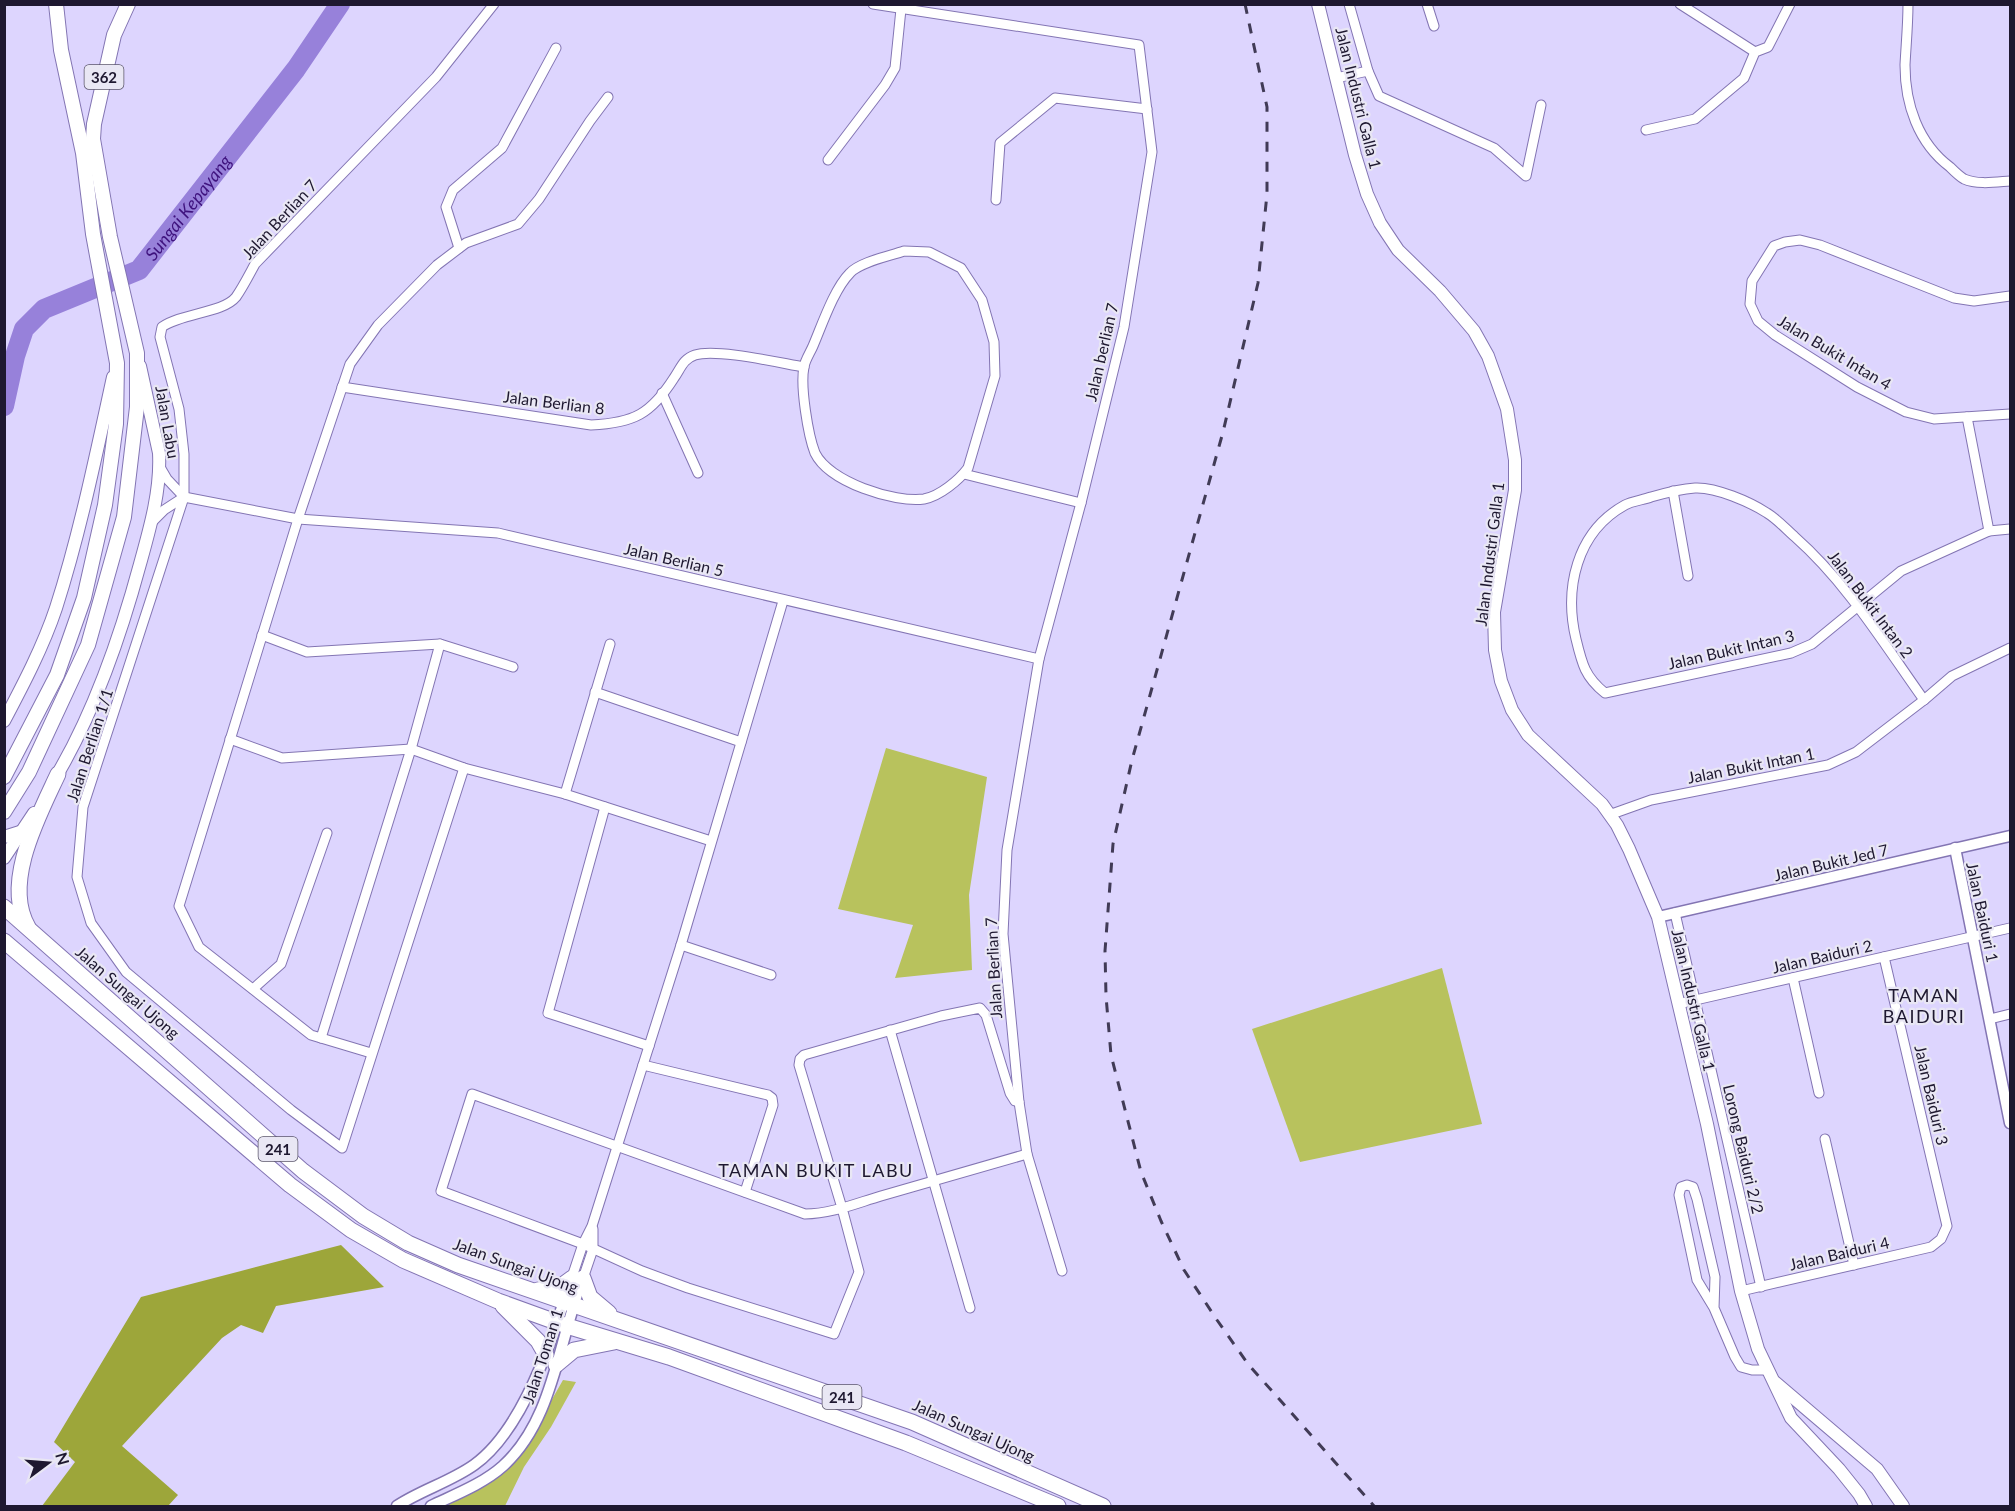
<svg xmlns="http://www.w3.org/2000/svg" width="2015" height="1511" font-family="Lato,sans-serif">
<rect width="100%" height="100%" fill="#ddd5fe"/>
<g fill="#b8c25d">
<path d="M 886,748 L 987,777 L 969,895 L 972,970 L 895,978 L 913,925 L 838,909 Z"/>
<path d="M 1442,968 L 1482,1124 L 1300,1162 L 1252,1029 Z"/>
<path d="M 563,1380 L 576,1382 L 551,1427 L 524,1467 L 505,1506 L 446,1506 L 463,1496 L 526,1445 Z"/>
</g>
<path fill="#9da63a" d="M 341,1245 L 384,1287 L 276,1306 L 263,1333 L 241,1325 L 222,1338 L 122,1446 L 178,1495 L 168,1506 L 42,1506 L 75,1462 L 54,1442 L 141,1297 Z"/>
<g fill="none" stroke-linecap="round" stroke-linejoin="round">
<path stroke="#9781da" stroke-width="20" id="s1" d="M 4,406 L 15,356 L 24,329 L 44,309 L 139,270 L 296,69 L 340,4"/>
<g stroke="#8375b3" stroke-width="11">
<g id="minor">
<path d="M 873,4 L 1139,45 L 1152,152 L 1124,327 L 1081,503 L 1039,659 L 1007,850 L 1003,934 L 1019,1102 L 1027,1154 L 1062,1271"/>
<path d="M 1349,4 L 1368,71 L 1379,96 L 1494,148 L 1526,176 L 1541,105"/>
<path d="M 1427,4 L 1434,26"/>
<path d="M 1680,4 L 1755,52"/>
<path d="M 1908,4 C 1908,25 1906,45 1905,65 C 1905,104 1918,143 1950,167 C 1954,171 1959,176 1964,179 C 1978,185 1996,182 2010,181"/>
<path d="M 1336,78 L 1368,71"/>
<path d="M 1646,130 L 1695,119 L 1744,78 L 1755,52 L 1768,47 L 1790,4"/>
<path d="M 828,160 L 885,85 L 895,68 L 901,9"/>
<path d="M 996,200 L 1000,143 L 1055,98 L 1147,109"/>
<path d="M 459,248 L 446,207 L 453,190 L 502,148 L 556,48"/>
<path d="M 904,251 L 929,252 L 961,268 L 982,300 L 994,342 L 995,376 L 968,468 C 959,480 940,496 924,499 C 894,503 829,482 815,453 C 808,435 800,386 804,367 C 805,360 810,353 813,346 C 822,325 834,289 850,273 C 860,262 890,256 904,251 Z"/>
<path d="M 2010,296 L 1974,301 L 1954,298 L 1820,245 L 1800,240 L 1785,242 L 1774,246 L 1752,281 L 1750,304 L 1758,321 L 1775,335 L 1857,387 L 1906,412 L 1934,419 L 2010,414"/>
<path d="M 342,387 L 591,425 C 634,423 651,414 674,378 C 681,368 683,359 695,355 C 715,348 780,363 804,367"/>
<path d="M 662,393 L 698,473"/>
<path d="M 1967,417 L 1989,531"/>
<path d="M 160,467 L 167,479 L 184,497 L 298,519 L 498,533 L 1039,659"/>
<path d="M 964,474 L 1081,503"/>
<path d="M 1673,491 L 1688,576"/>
<path d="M 152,522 L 164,510 L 184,497"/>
<path d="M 262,635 L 307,652 L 440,644 L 513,667"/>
<path d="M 595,692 L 741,742"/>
<path d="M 1924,700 C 1884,644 1847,583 1795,537 C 1786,529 1777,519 1767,513 C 1750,502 1716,487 1695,488 C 1680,489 1665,493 1651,497 C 1643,500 1632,501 1625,505 C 1576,532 1564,589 1576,639 C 1582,664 1585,677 1605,693 L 1791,653 L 1812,644 L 1901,571 L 1989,531 L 2010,529"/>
<path d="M 230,739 L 282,758 L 411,749 L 464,768 L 565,794 L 711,841"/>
<path d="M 464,768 L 342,1148 L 291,1110 L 126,972 L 91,923 L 77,877 L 83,807 L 184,497 L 184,454 L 179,409 L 160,337 L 162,327 C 182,313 223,313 236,297 C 243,287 249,275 255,264 L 436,77 L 494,4"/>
<path d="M 565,794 L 610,644"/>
<path d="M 605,807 L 548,1013 L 649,1046"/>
<path d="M 1609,815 L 1651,800 L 1828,765 L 1856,752 L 1924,700 L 1952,676 L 2010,648"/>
<path d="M 1675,913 L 1761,1287"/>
<path d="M 681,945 L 771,975"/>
<path d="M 1793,978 L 1819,1093"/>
<path d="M 253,989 L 281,964 L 327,833"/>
<path d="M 1678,1004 L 2010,928"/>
<path d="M 1990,1019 L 2010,1014"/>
<path d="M 890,1030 L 970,1308"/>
<path d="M 321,1038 L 411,749 L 440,644"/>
<path d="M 371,1053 L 311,1035 L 199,947 L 179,906 L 298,519 L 350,364 L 378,325 L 437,265 L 466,243 L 518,224 L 539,199 L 590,121 L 608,97"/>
<path d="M 643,1065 L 768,1095 L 772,1098 L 773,1105 L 745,1192"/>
<path d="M 1019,1102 L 1015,1101 L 1010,1093 L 986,1015 L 980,1008 L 941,1016 L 804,1055 L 800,1059 L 799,1065 L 842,1208 L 859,1272 L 834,1334 L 688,1288 L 642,1271 L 583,1244 L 441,1191 L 472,1094 L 805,1214 C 831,1214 857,1203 881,1196 C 930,1182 979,1168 1027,1154"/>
<path d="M 1825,1139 L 1854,1265"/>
<path d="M 1741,1291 L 1931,1247 L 1941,1239 L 1947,1226 L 1884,957"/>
<path d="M 564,1301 L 583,1244 L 592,1226 L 681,945 L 783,601"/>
<path d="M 574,1305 L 593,1249 L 593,1229"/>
<path d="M 1714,1308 L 1715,1277 L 1697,1199 L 1693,1187 L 1687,1185 L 1681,1187 L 1679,1195 L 1697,1280 L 1714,1308 L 1735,1357 L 1741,1367 L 1752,1370 L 1768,1370"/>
</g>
</g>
<g stroke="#8375b3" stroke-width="13">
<g id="tertiary">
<path d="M 1955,848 L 2010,1123"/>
<path d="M 1658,917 L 2010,836"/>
<path d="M 397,1506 C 421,1490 450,1482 474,1465 C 519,1433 548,1353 564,1301"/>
<path d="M 431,1506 C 454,1495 483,1484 503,1466 C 548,1425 556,1360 574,1305"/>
</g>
</g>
<g stroke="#8375b3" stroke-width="14">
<g id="secondary">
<path d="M 1318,4 L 1355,155 L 1367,194 L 1380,223 L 1398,250 L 1440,291 L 1474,331 L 1488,356 L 1507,409 L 1515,460 L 1515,490 L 1494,612 L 1495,650 L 1501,681 L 1512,710 L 1528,735 L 1602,804 L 1617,825 L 1629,849 L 1658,917 L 1707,1124 L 1741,1291 L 1758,1349 L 1791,1418 L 1839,1469 L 1859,1494 L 1866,1506"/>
<path d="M 4,721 C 23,685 43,647 56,608 C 80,533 96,455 113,377"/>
<path d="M 54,780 C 94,714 120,638 140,564 C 150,528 161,490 159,453 L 140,366"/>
<path d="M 4,837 L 23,831"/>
<path d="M 4,858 L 34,813"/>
<path d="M 1776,1383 L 1877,1469 L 1903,1506"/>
</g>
</g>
<g stroke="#8375b3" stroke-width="16">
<g id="primary">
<path d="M 4,777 L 57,675 L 84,598 L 105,505 L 116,424 L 117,363 L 93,234 L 83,153 L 61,50 L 56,4"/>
<path d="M 4,812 L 29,772 L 88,645 L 124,517 L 137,407 L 137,353 L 110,237 L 93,139 L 94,124 L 114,35 L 128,4"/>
</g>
</g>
<g stroke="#8375b3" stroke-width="17">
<g id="trunk">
<path d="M 4,907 L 303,1171 L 363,1216 L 408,1243 L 458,1265 L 912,1422 L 1103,1506"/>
<path d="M 28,927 C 2,883 39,815 58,774"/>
<path d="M 4,941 L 290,1185 L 351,1230 L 403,1260 L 498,1301 L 567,1326 L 669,1357 L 906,1443 L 1058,1506"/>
<path d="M 583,1278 L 590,1297 L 609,1313"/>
<path d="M 538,1290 L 561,1286 L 572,1278"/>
<path d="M 503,1306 L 538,1341 L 546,1355"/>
<path d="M 556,1365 L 574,1350 L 614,1342"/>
</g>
</g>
<use href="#minor" stroke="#fff" stroke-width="9"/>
<use href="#tertiary" stroke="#fff" stroke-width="10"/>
<use href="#secondary" stroke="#fff" stroke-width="12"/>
<use href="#primary" stroke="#fff" stroke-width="14"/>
<use href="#trunk" stroke="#fff" stroke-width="15"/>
<path stroke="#413b56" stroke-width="3" stroke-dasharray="10 10" stroke-linecap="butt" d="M 1245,4 L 1267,107 L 1267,194 L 1258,283 L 1223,432 L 1132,760 L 1113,844 L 1105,951 L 1106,996 L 1111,1055 L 1141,1172 L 1161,1221 L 1184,1270 L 1217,1320 L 1248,1364 L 1374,1506"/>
</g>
<g text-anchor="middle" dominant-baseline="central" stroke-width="4.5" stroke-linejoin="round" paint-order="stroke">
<g fill="#e9e7f4" stroke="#5b566b" stroke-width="1.5">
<rect x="84.5" y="65" width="39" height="24" rx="4.5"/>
<rect x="258.5" y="1137" width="39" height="24" rx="4.5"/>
<rect x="822.5" y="1385" width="39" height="24" rx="4.5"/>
</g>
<g font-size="15" font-weight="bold" fill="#1e1830">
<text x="104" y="77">362</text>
<text x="278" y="1149">241</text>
<text x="842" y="1397">241</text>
</g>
<g font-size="16" fill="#1e1830" stroke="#e9e7f4">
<text transform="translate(1359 98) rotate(76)">Jalan Industri Galla 1</text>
<text transform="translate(279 219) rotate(-47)">Jalan Berlian 7</text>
<text transform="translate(1101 352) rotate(-77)">Jalan berlian 7</text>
<text transform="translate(1835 352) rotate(31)">Jalan Bukit Intan 4</text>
<text transform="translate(554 402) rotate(7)">Jalan Berlian 8</text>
<text transform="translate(168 422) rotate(80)">Jalan Labu</text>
<text transform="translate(1489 554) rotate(-83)">Jalan Industri Galla 1</text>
<text transform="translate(674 559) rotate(13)">Jalan Berlian 5</text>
<text transform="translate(1871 604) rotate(53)">Jalan Bukit Intan 2</text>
<text transform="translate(1731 649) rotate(-13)">Jalan Bukit Intan 3</text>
<text transform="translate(89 745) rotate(-72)">Jalan Berlian 1/1</text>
<text transform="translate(1751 765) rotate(-11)">Jalan Bukit Intan 1</text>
<text transform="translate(1831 862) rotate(-13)">Jalan Bukit Jed 7</text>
<text transform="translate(1983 912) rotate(78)">Jalan Baiduri 1</text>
<text transform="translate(1822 956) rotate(-13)">Jalan Baiduri 2</text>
<text transform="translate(993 968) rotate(-93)">Jalan Berlian 7</text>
<text transform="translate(128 992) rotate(41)">Jalan Sungai Ujong</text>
<text transform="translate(1694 1000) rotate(77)">Jalan Industri Galla 1</text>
<text transform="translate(1932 1095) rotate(77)">Jalan Baiduri 3</text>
<text transform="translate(1744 1149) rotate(77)">Lorong Baiduri 2/2</text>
<text transform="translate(1839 1253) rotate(-13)">Jalan Baiduri 4</text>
<text transform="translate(516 1265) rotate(20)">Jalan Sungai Ujong</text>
<text transform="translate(542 1356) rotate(-72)">Jalan Toman 1</text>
<text transform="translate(974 1430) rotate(24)">Jalan Sungai Ujong</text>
</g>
<g font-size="18" font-style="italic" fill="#3f137e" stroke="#e9e7f4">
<text stroke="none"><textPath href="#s1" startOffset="290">Sungai Kepayang</textPath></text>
</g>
<g font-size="18" letter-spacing="1.5" fill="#1e1830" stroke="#e9e7f4">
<text x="1924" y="995">TAMAN<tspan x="1924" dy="21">BAIDURI</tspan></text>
<text x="816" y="1170">TAMAN BUKIT LABU</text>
</g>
</g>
<rect width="2015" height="1511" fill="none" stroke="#1e1830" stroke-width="12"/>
<g transform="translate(48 1463) rotate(74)" stroke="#e9e7f4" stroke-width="4.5" paint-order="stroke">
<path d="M0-4.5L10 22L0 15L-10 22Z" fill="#1e1830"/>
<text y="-9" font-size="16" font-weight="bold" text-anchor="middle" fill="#1e1830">N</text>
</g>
</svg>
